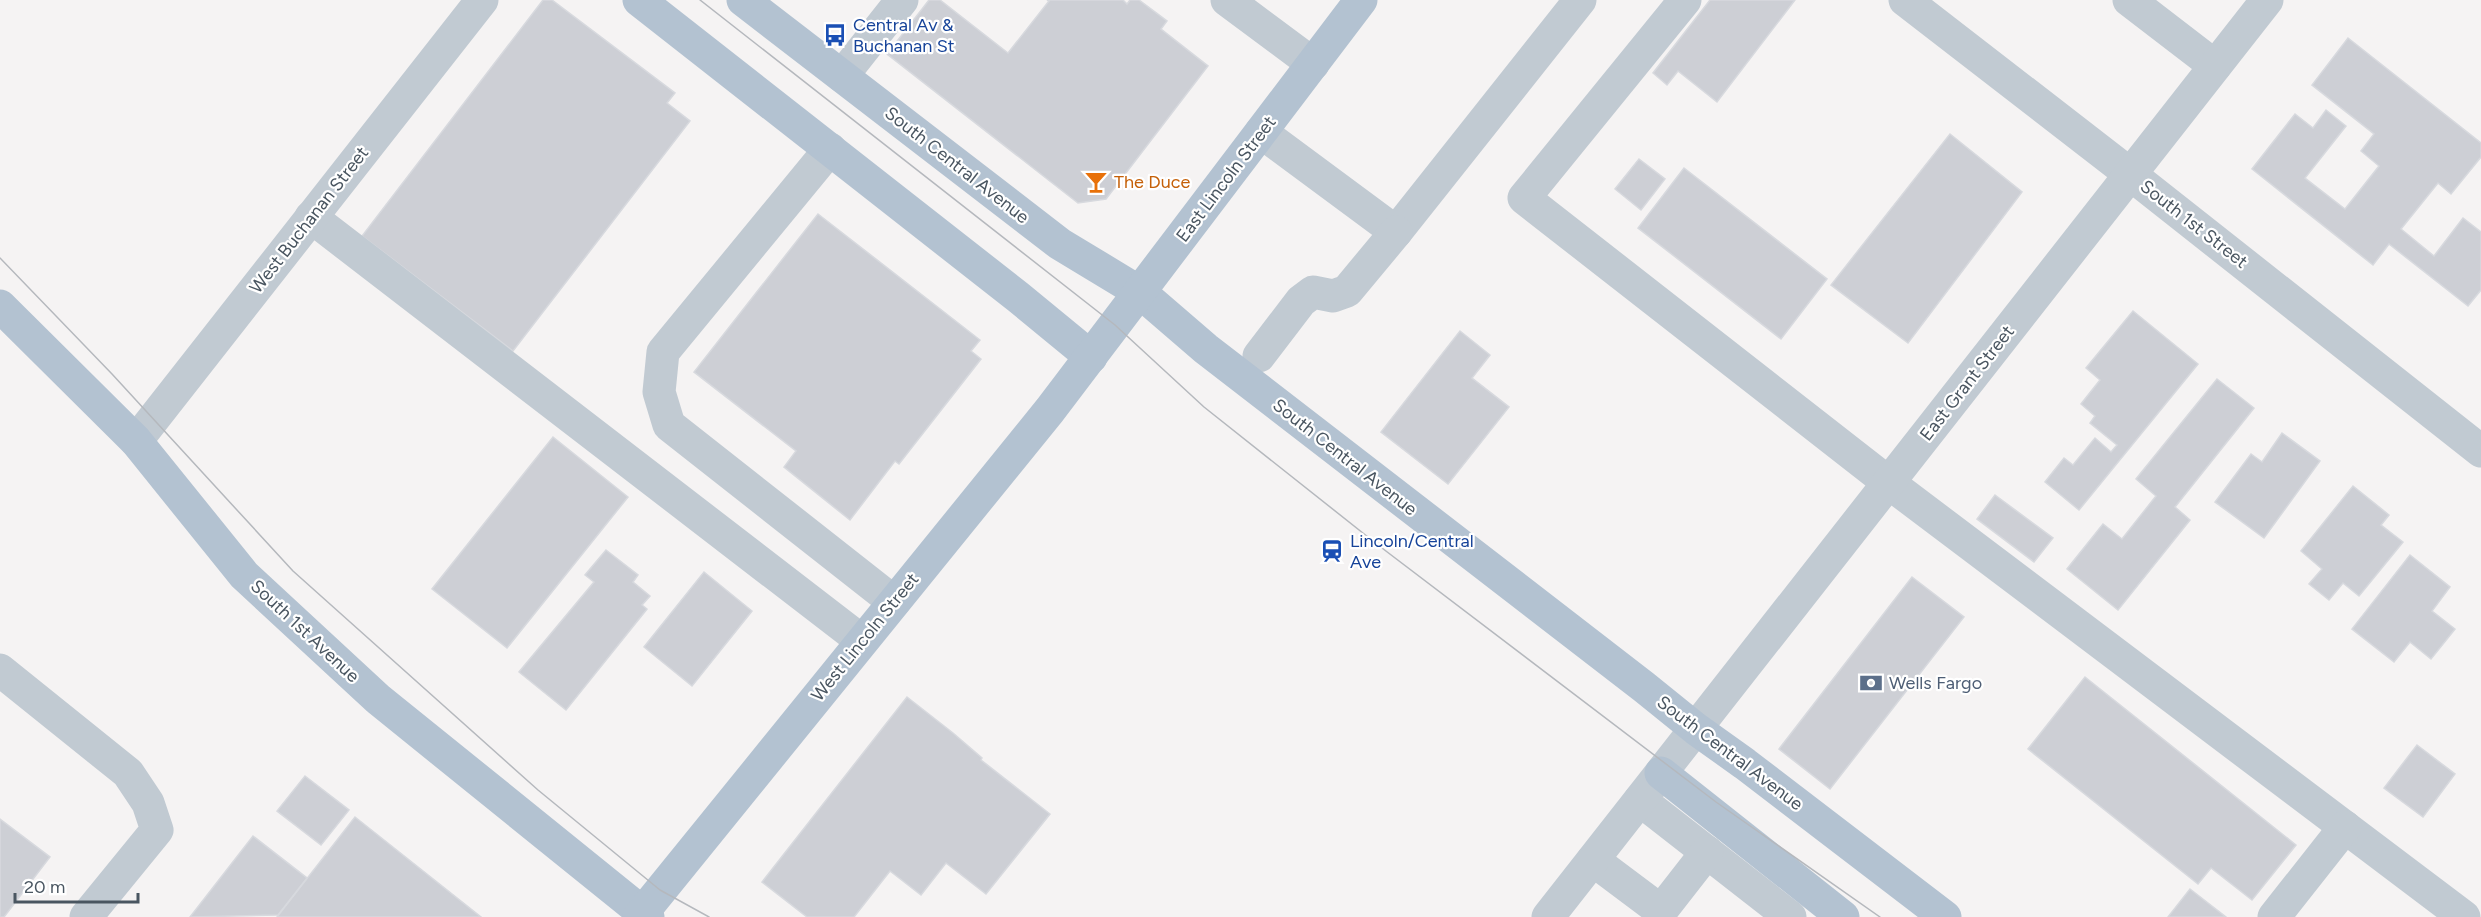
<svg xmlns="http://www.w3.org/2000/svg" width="2481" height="917" font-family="Figtree,sans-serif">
<rect width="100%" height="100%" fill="#f5f3f3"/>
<g fill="#cdcfd5" stroke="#d7d9de" stroke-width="1.5">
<path d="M 543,0 L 552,0 L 675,93 L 667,103 L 690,121 L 513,351 L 362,236 Z"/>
<path d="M 929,0 L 940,0 L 1008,53 L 1049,1 L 1047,0 L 1123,0 L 1127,4 L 1130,0 L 1139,0 L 1167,21 L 1161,29 L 1208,66 L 1106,199 L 1078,203 L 887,54 Z"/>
<path d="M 1710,0 L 1795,0 L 1717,102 L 1678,71 L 1667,85 L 1653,73 Z"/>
<path d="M 2348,38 L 2481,143 L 2481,157 L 2451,194 L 2438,183 L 2401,229 L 2434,256 L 2463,218 L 2481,232 L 2481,290 L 2468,306 L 2389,244 L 2373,265 L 2252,169 L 2295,114 L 2313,128 L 2326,110 L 2346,126 L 2305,178 L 2345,209 L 2379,166 L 2361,151 L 2374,134 L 2312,85 Z"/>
<path d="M 1950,134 L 2022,192 L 1908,343 L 1831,285 Z"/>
<path d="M 1639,159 L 1665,179 L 1641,210 L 1615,189 Z"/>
<path d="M 1684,168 L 1827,279 L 1781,339 L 1638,228 Z"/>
<path d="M 818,214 L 980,340 L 971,351 L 981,359 L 899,464 L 895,461 L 850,520 L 784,467 L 796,451 L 694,372 Z"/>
<path d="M 2133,311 L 2198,364 L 2079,510 L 2045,482 L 2064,458 L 2073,465 L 2095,438 L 2111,452 L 2117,445 L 2090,423 L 2095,416 L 2081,404 L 2100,380 L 2086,368 Z"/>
<path d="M 1460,331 L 1490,355 L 1472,378 L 1509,407 L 1448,484 L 1381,432 Z"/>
<path d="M 2217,379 L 2254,408 L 2175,507 L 2190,520 L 2118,610 L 2067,569 L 2103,524 L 2122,539 L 2156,496 L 2136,479 Z"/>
<path d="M 2282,433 L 2320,461 L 2264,538 L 2215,502 L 2251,454 L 2262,462 Z"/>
<path d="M 553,437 L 628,497 L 507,648 L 432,589 Z"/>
<path d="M 2353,486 L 2389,515 L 2381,525 L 2403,542 L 2359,596 L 2343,583 L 2329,600 L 2309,584 L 2322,569 L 2301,551 Z"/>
<path d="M 1995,495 L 2053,538 L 2034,562 L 1977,519 Z"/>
<path d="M 606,550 L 638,575 L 633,582 L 650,596 L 642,605 L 647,609 L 566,710 L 519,672 L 594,582 L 585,575 Z"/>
<path d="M 2410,555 L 2450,587 L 2432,611 L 2455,629 L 2431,659 L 2410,642 L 2394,662 L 2352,629 Z"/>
<path d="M 704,572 L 752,611 L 692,686 L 644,647 Z"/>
<path d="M 1912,577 L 1964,617 L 1830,789 L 1779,749 Z"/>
<path d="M 2085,677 L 2296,845 L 2252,900 L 2211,868 L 2198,884 L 2028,749 Z"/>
<path d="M 907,697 L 953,733 L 982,758 L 981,760 L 1050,814 L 986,894 L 946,863 L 921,895 L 890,871 L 854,917 L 807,917 L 762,882 Z"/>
<path d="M 2417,745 L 2455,774 L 2423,817 L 2384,788 Z"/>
<path d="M 305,776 L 349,810 L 321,845 L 277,811 Z"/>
<path d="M 355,817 L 481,917 L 277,917 Z"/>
<path d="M 0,819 L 50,857 L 4,917 L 0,917 Z"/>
<path d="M 253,836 L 307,878 L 278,915 L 190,917 Z"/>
<path d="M 2190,889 L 2226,917 L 2168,917 Z"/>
</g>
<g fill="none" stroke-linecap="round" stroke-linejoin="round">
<g stroke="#c1cad2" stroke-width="33">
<path d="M 1227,0 L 1313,64"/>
<path d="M 1685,0 L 1524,198 L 1889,483 L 2464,917"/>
<path d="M 1905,0 L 2130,174 L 2481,451"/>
<path d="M 2129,0 L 2215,66"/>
<path d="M 842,76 L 902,0"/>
<path d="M 1261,132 L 1396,232 L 1580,0"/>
<path d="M 830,149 L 663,352 L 659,392 L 669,425 L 894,602"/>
<path d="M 311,217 L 862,641"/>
<path d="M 1259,356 L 1301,301 L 1313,292 L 1333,296 L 1347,291 L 1396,232"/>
<path d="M 136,441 L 482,0"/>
<path d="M 0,670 L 128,773 L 148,803 L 157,830 L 86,917"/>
<path d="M 1640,800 L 1790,917"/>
<path d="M 1593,860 L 1661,911 L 1707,852"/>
<path d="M 1548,917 L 2267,0"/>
<path d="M 2274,917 L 2345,827"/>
</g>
<g stroke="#b3c2d1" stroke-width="33">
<path d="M 639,0 L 1018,297 L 1091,357"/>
<path d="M 743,0 L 1060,244 L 1141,293 L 1206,349 L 1644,687 L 1696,729 L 1745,764 L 1945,917"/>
<path d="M 0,306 L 136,441 L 244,575 L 378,699 L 648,917"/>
<path d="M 1661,773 L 1843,917"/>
<path d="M 639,917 L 1050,410 L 1361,0"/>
</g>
<g stroke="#b5b8bd" stroke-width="1.5">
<path d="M 700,0 L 1115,325 L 1204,407 L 1378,545 L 1716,802 L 1880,917"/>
<path d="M 0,258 L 112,374 L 293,571 L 538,790 L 660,890 L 709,917"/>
</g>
</g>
<defs>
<g id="bus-bare" transform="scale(1.8)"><path d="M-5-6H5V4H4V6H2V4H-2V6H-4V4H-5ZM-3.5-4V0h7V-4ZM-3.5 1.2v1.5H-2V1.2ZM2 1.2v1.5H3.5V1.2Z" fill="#1a4fb4" stroke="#fff" stroke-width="2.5" paint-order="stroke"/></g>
<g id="bar-bare" transform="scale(1.8)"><path d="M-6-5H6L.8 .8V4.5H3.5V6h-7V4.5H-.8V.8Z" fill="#e8710a" stroke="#fff" stroke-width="2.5" paint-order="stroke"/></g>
<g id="station-bare" transform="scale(1.8)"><path d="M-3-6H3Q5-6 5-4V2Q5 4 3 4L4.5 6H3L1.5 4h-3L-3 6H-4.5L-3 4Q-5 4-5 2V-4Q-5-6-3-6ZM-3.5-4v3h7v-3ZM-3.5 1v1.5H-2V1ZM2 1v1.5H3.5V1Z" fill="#1a4fb4" stroke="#fff" stroke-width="2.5" paint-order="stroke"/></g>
<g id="bank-bare" transform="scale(1.8)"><path d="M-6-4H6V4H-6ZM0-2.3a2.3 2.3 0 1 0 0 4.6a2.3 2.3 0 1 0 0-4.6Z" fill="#5c6f8a" stroke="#fff" stroke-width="2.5" paint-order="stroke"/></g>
</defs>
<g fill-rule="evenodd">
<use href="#bus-bare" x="835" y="35"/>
<use href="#bar-bare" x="1096" y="182"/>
<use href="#station-bare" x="1332" y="551"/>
<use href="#bank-bare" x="1871" y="683"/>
</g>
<g text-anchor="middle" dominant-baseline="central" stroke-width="4.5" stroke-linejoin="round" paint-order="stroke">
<g font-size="18" fill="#164399" stroke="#fff" text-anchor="start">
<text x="853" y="25">Central Av &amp;<tspan x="853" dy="21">Buchanan St</tspan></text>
<text x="1350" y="541">Lincoln/Central<tspan x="1350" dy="21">Ave</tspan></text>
</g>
<g font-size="18" fill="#4a5661" stroke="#fff">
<text transform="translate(957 165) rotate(38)">South Central Avenue</text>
<text transform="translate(1226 179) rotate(-53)">East Lincoln Street</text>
<text transform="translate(309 220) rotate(-52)">West Buchanan Street</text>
<text transform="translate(2194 224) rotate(38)">South 1st Street</text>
<text transform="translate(1967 383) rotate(-52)">East Grant Street</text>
<text transform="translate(1345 457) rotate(38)">South Central Avenue</text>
<text transform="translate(305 631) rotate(43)">South 1st Avenue</text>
<text transform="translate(865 637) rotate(-51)">West Lincoln Street</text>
<text transform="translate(1730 753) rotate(37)">South Central Avenue</text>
</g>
<g font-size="18" fill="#c56008" stroke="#fff" text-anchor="start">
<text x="1114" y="182">The Duce</text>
</g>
<g font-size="18" fill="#4e5e75" stroke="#fff" text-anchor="start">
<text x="1889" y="683">Wells Fargo</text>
</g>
</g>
<path d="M15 893v9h123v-9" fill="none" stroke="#4a5661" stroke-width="3"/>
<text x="24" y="893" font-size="18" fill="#4a5661" stroke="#ffffff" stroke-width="4.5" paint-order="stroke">20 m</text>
</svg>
